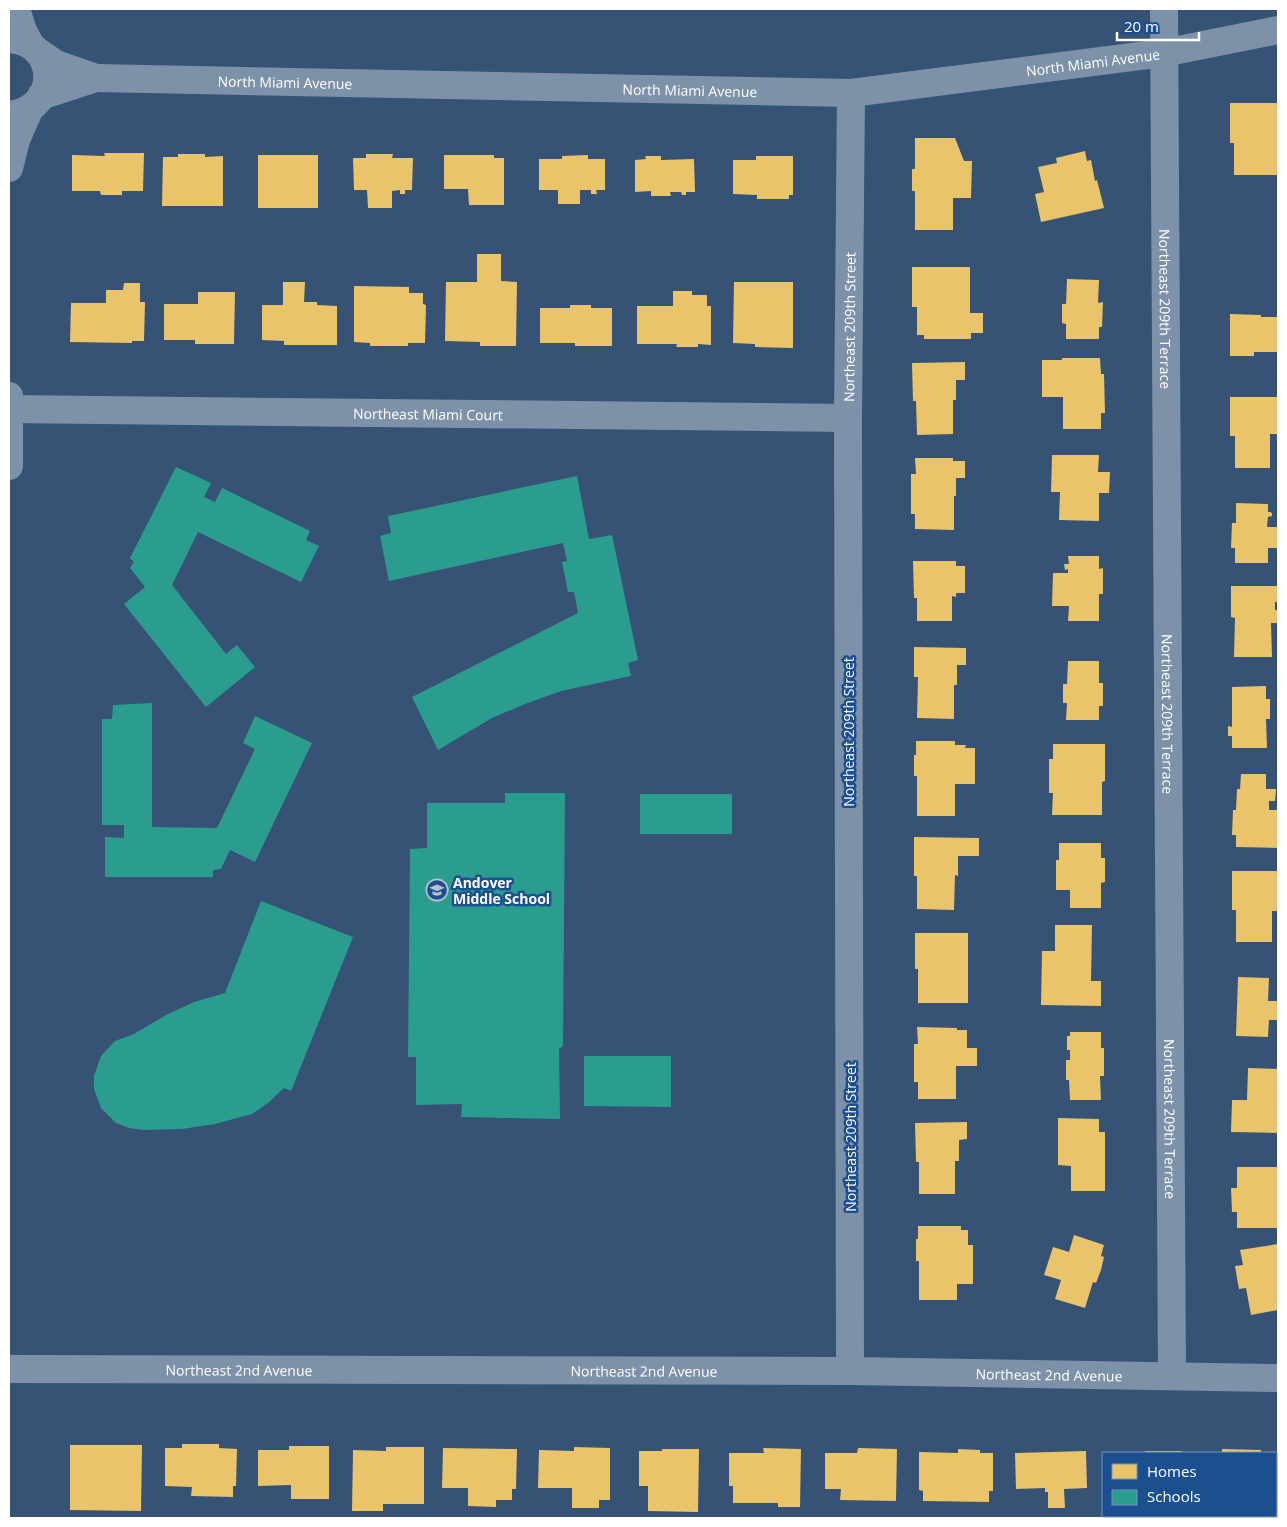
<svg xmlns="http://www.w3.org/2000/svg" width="1287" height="1527" font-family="'Open Sans',sans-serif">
<rect width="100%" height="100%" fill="#365274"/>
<g fill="#e9c46a">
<path d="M 1230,103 L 1278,103 L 1278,175 L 1234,175 L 1234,143 L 1230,143 Z"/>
<path d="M 915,138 L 955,138 L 964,161 L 972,161 L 971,198 L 953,198 L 953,230 L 915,230 L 915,191 L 912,191 L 912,169 L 915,169 Z"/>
<path d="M 1085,151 L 1087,161 L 1091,160 L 1095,181 L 1097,180 L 1104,208 L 1041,222 L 1035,194 L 1044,192 L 1038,167 L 1057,163 L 1056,158 Z"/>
<path d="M 104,153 L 144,153 L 143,191 L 122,191 L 122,195 L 101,195 L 100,191 L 72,191 L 72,155 L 105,156 Z"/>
<path d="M 178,154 L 205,154 L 205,157 L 223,156 L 223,206 L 162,206 L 163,157 L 178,157 Z"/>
<path d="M 366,154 L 393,154 L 392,158 L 413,158 L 412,190 L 405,190 L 405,194 L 400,194 L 400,190 L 392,191 L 392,208 L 368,208 L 367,190 L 354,190 L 353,158 L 366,158 Z"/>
<rect x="258" y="155" width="60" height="53"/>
<path d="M 444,155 L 494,155 L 494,158 L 504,158 L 504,205 L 469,205 L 468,189 L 444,189 Z"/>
<path d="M 588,155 L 588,159 L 605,159 L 605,190 L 596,190 L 597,194 L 591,194 L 591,190 L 580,190 L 580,204 L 558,204 L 558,190 L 539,190 L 539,159 L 562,159 L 562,156 Z"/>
<path d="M 645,156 L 661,156 L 661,160 L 694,159 L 695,192 L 686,192 L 686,195 L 682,195 L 681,192 L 670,192 L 671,196 L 651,196 L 651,191 L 635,192 L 635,160 L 646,159 Z"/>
<path d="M 756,156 L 793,156 L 793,195 L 789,195 L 789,199 L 757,199 L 757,195 L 733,194 L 733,160 L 756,160 Z"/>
<path d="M 477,254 L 501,254 L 501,281 L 517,282 L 516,346 L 480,346 L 480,342 L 445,341 L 446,282 L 477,282 Z"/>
<path d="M 912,267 L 970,267 L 970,313 L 983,313 L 983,333 L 971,333 L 971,339 L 924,339 L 924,335 L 917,335 L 917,307 L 912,307 Z"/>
<path d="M 1067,279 L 1099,280 L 1098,303 L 1103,302 L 1102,327 L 1099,327 L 1099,339 L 1066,339 L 1066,324 L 1062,323 L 1062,304 L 1066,304 Z"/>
<path d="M 283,282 L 305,282 L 304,302 L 317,302 L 317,305 L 337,306 L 337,345 L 284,345 L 284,341 L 262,340 L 262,305 L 283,305 Z"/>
<path d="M 734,282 L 793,282 L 793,348 L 755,347 L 755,344 L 733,343 Z"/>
<path d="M 124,283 L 140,283 L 140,302 L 145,302 L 144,341 L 132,341 L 132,343 L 70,342 L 71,303 L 106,303 L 106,290 L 123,290 Z"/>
<path d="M 354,286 L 409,287 L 409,293 L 423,293 L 423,304 L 426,305 L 425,343 L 408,343 L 408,346 L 370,346 L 370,343 L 354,342 Z"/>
<path d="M 673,291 L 692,291 L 692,295 L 707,295 L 707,306 L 711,306 L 711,345 L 698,344 L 698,347 L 676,347 L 677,344 L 637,344 L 637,306 L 673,306 Z"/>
<path d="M 198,292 L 235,292 L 234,344 L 195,344 L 195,340 L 164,340 L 164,304 L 198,304 Z"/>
<path d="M 570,305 L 591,305 L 591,308 L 612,308 L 612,346 L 575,346 L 575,343 L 540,343 L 540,308 L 570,308 Z"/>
<path d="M 1230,314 L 1261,315 L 1261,317 L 1278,317 L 1278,352 L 1254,352 L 1254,356 L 1230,356 Z"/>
<path d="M 1062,358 L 1100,358 L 1101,374 L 1104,374 L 1105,413 L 1101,413 L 1101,429 L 1063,429 L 1063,397 L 1042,397 L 1042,360 L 1062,360 Z"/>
<path d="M 965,362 L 965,380 L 956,380 L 956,400 L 953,400 L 953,434 L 917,435 L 916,401 L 913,401 L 912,363 Z"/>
<path d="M 1230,397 L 1278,397 L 1278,434 L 1270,434 L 1270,468 L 1235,468 L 1235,436 L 1230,436 Z"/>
<path d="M 1052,455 L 1099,455 L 1098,472 L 1110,472 L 1109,493 L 1099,493 L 1099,521 L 1059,520 L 1060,492 L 1051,492 Z"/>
<path d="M 915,458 L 953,458 L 953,461 L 965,461 L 965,478 L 956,478 L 956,496 L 954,496 L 954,530 L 915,529 L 915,514 L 911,514 L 911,474 L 916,474 Z"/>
<path d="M 1236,503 L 1268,504 L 1268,512 L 1271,512 L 1272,514 L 1272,516 L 1268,517 L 1267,527 L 1278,527 L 1278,548 L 1268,548 L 1268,563 L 1235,563 L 1235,548 L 1231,548 L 1232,523 L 1236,523 Z"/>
<path d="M 1068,556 L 1099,556 L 1099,569 L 1103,568 L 1103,594 L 1099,594 L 1099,621 L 1068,621 L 1069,606 L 1052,606 L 1053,573 L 1068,573 L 1068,569 L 1065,570 L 1064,564 L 1069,564 Z"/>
<path d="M 913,561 L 956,561 L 956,566 L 965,566 L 965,593 L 956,593 L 956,597 L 952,596 L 952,621 L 917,621 L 917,598 L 914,598 Z"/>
<path d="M 1231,586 L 1278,586 L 1278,602 L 1275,602 L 1275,610 L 1278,610 L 1278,623 L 1271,623 L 1272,657 L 1234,657 L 1235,618 L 1231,617 Z"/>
<path d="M 914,647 L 966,648 L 966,665 L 957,665 L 957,685 L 954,685 L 954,719 L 917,718 L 918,677 L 914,677 Z"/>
<path d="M 1068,661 L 1099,661 L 1099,683 L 1103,683 L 1103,706 L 1099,706 L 1099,720 L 1066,720 L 1067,703 L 1063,703 L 1063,684 L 1067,684 Z"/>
<path d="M 1266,686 L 1266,699 L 1270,699 L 1270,719 L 1266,719 L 1267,748 L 1232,748 L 1232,736 L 1228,736 L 1228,726 L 1232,727 L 1232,687 Z"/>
<path d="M 916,741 L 955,741 L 955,745 L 966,745 L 965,748 L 975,748 L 975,784 L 955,784 L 955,816 L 917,816 L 917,776 L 914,776 L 914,755 L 916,755 Z"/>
<path d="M 1053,744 L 1105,744 L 1105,781 L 1102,782 L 1102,815 L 1052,815 L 1053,793 L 1049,793 L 1049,759 L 1053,759 Z"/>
<path d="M 1241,774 L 1266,774 L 1266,789 L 1276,789 L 1275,801 L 1269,801 L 1269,810 L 1278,810 L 1278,848 L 1236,847 L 1236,835 L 1232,835 L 1233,810 L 1236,810 L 1237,789 L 1240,789 Z"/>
<path d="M 914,837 L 979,838 L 979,856 L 958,856 L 958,876 L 955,875 L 954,910 L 917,909 L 917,876 L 914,876 Z"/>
<path d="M 1059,843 L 1101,843 L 1101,858 L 1105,858 L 1105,882 L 1101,883 L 1101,908 L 1070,908 L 1070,890 L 1056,890 L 1056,860 L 1059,860 Z"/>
<path d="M 1232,871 L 1278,871 L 1278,911 L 1272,911 L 1272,942 L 1236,942 L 1236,910 L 1232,910 Z"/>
<path d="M 1055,925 L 1092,925 L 1091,981 L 1101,981 L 1101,1006 L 1041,1005 L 1042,951 L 1055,951 Z"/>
<path d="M 915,933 L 968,933 L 968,1003 L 918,1003 L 918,969 L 915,969 Z"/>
<path d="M 1238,977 L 1269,978 L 1268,1001 L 1278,1001 L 1278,1020 L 1269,1020 L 1268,1037 L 1236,1036 Z"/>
<path d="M 917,1027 L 957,1028 L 957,1030 L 967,1030 L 967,1048 L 977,1048 L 977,1066 L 956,1066 L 956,1099 L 918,1099 L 918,1082 L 914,1082 L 914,1044 L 918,1044 Z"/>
<path d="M 1070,1032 L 1101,1032 L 1101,1048 L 1104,1048 L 1104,1076 L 1100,1076 L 1101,1100 L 1070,1100 L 1069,1080 L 1066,1080 L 1066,1060 L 1070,1060 L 1070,1050 L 1067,1050 L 1067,1036 L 1070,1036 Z"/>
<path d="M 1248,1068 L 1278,1069 L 1278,1133 L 1231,1132 L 1232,1100 L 1247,1100 Z"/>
<path d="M 1058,1118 L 1099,1119 L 1099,1132 L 1105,1132 L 1105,1191 L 1071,1191 L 1071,1166 L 1058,1165 Z"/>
<path d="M 967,1122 L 967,1139 L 959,1140 L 959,1161 L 955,1161 L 955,1194 L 919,1194 L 919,1162 L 916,1162 L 915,1123 Z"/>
<path d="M 1237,1167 L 1278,1167 L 1278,1228 L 1237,1228 L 1237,1212 L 1232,1212 L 1231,1188 L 1237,1188 Z"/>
<path d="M 918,1226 L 961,1226 L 961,1230 L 968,1230 L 968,1245 L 973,1245 L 973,1284 L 957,1284 L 957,1300 L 919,1300 L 919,1261 L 916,1261 L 916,1239 L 918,1239 Z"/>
<path d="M 1074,1235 L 1104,1245 L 1101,1256 L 1104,1257 L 1101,1270 L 1096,1283 L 1093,1282 L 1085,1308 L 1055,1299 L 1061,1280 L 1044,1275 L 1053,1247 L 1069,1252 Z"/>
<path d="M 1278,1244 L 1278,1310 L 1251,1315 L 1246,1288 L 1239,1289 L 1237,1278 L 1235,1266 L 1243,1265 L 1240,1250 Z"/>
<path d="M 182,1444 L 219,1444 L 219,1448 L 237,1449 L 236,1486 L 233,1486 L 233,1497 L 191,1496 L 192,1487 L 165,1486 L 165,1448 L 182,1448 Z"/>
<path d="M 70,1445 L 142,1445 L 141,1511 L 70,1510 Z"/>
<path d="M 289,1446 L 329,1446 L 329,1499 L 291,1499 L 291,1485 L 258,1486 L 258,1450 L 289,1450 Z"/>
<path d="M 386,1447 L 424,1447 L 424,1504 L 383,1504 L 383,1511 L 352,1511 L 353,1450 L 386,1451 Z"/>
<path d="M 574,1447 L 610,1448 L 610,1500 L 599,1500 L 599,1508 L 572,1508 L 572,1488 L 538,1488 L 539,1450 L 574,1451 Z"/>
<path d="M 443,1448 L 517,1449 L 516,1489 L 512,1489 L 512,1500 L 496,1500 L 496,1507 L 468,1506 L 468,1488 L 442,1488 Z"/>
<path d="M 763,1448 L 801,1449 L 800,1507 L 778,1507 L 778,1503 L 733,1503 L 733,1486 L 729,1486 L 729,1453 L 764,1453 Z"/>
<path d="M 858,1448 L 897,1449 L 896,1501 L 840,1500 L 841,1489 L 825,1489 L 825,1453 L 857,1453 Z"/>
<path d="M 662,1449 L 699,1449 L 698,1512 L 648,1511 L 648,1486 L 639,1486 L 639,1451 L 662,1451 Z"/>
<path d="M 958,1449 L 980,1450 L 980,1453 L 993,1453 L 993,1491 L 989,1491 L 989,1502 L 923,1501 L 923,1491 L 919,1490 L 919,1452 L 958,1453 Z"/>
<path d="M 1222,1449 L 1261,1450 L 1261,1453 L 1222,1453 Z"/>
<path d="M 1086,1451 L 1087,1488 L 1064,1489 L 1065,1508 L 1048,1508 L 1048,1492 L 1045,1492 L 1045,1488 L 1016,1489 L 1015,1453 Z"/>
<rect x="1145" y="1451" width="37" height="2"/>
<rect x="1276" y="1453" width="2" height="40"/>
</g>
<g fill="#2a9d8f">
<path d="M 176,467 L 211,483 L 204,497 L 215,502 L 222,488 L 310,531 L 306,540 L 319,546 L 301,582 L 198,532 L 172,585 L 226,654 L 237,645 L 255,667 L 206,707 L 124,604 L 145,587 L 130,568 L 134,562 L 130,558 Z"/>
<path d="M 577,476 L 589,539 L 612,535 L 638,660 L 628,663 L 631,676 L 561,691 L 525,704 L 492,718 L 438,750 L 412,697 L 578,613 L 574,592 L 568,592 L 562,562 L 567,561 L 563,543 L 389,581 L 380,536 L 391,533 L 388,516 Z"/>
<path d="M 152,703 L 152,827 L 217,828 L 255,749 L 243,743 L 255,716 L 312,743 L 255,862 L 230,850 L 221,869 L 213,870 L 213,877 L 105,877 L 105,837 L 124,838 L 124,825 L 102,825 L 102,719 L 112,719 L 113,705 Z"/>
<path d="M 505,793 L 565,793 L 563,1046 L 559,1049 L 560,1119 L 461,1117 L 462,1104 L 416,1105 L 416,1057 L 408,1057 L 410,849 L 427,848 L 427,803 L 505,803 Z"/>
<rect x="640" y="794" width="92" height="40"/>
<path d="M 261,901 L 353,937 L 291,1091 L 284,1088 L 268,1103 L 252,1114 L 215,1124 L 182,1129 L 143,1130 L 129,1128 L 116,1123 L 101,1108 L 94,1089 L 94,1076 L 101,1056 L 115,1041 L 134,1034 L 166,1015 L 194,1002 L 225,993 Z"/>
<path d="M 584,1056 L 671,1056 L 671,1107 L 584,1106 Z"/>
</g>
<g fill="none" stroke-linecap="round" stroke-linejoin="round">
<g stroke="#7d92a8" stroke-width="28">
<path d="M 16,9 L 23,31 L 30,44"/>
<path id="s1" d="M 1164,9 L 1172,1376"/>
<path d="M 9,39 C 59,42 61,109 9,115"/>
<path d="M 40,53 L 56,64 L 96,78 L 41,96"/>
<path id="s2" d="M 96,78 L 851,93 L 1163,53 L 1278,30"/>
<path d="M 9,168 L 16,140 L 30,108"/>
<path d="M 9,396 L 9,466"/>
<path id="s3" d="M 9,409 L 848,418"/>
<path id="s4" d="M 9,1369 L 850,1371 L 1278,1378"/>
<path id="s5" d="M 850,1371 L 848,418 L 851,93"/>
</g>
</g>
<defs>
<g id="school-ring" transform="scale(1.125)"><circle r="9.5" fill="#1b4f8f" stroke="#b9c2ce" stroke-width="1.5"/><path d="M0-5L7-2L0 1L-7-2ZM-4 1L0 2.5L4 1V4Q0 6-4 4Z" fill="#b9c2ce"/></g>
</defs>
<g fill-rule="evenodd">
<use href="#school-ring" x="437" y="890"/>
</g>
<g text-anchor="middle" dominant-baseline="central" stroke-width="5" stroke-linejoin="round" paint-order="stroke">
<g font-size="14" fill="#fff" stroke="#1b4f8f">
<text stroke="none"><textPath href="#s2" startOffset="999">North Miami Avenue</textPath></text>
<text stroke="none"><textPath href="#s2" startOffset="189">North Miami Avenue</textPath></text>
<text stroke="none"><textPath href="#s2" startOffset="594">North Miami Avenue</textPath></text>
<text stroke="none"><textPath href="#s1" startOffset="300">Northeast 209th Terrace</textPath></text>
<text stroke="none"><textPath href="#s5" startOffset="1044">Northeast 209th Street</textPath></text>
<text stroke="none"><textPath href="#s3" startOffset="419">Northeast Miami Court</textPath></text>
<text stroke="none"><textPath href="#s1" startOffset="705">Northeast 209th Terrace</textPath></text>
<text transform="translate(848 732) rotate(-90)">Northeast 209th Street</text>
<text stroke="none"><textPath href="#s1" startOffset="1110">Northeast 209th Terrace</textPath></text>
<text transform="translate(850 1137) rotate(-90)">Northeast 209th Street</text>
<text stroke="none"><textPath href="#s4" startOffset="230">Northeast 2nd Avenue</textPath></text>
<text stroke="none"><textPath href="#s4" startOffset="635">Northeast 2nd Avenue</textPath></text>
<text stroke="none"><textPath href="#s4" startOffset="1040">Northeast 2nd Avenue</textPath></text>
</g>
<g font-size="14" font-weight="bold" fill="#fff" stroke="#1b4f8f" text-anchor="start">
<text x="453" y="882">Andover<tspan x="453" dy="16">Middle School</tspan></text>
</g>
</g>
<rect width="1287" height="1527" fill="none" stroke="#ffffff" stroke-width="20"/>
<rect x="1102" y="1452" width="175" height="65" fill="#1b4f8f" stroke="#7695bc"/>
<rect x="1112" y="1464" width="25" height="15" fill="#e9c46a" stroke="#7695bc"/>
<text x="1147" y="1477" font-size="15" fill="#ffffff">Homes</text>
<rect x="1112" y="1490" width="25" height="15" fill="#2a9d8f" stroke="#7695bc"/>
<text x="1147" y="1502" font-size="15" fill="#ffffff">Schools</text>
<path d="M1117 32v8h82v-8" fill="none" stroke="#ffffff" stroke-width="2.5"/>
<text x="1124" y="32" font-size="15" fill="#ffffff" stroke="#1b4f8f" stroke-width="4" paint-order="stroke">20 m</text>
</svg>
